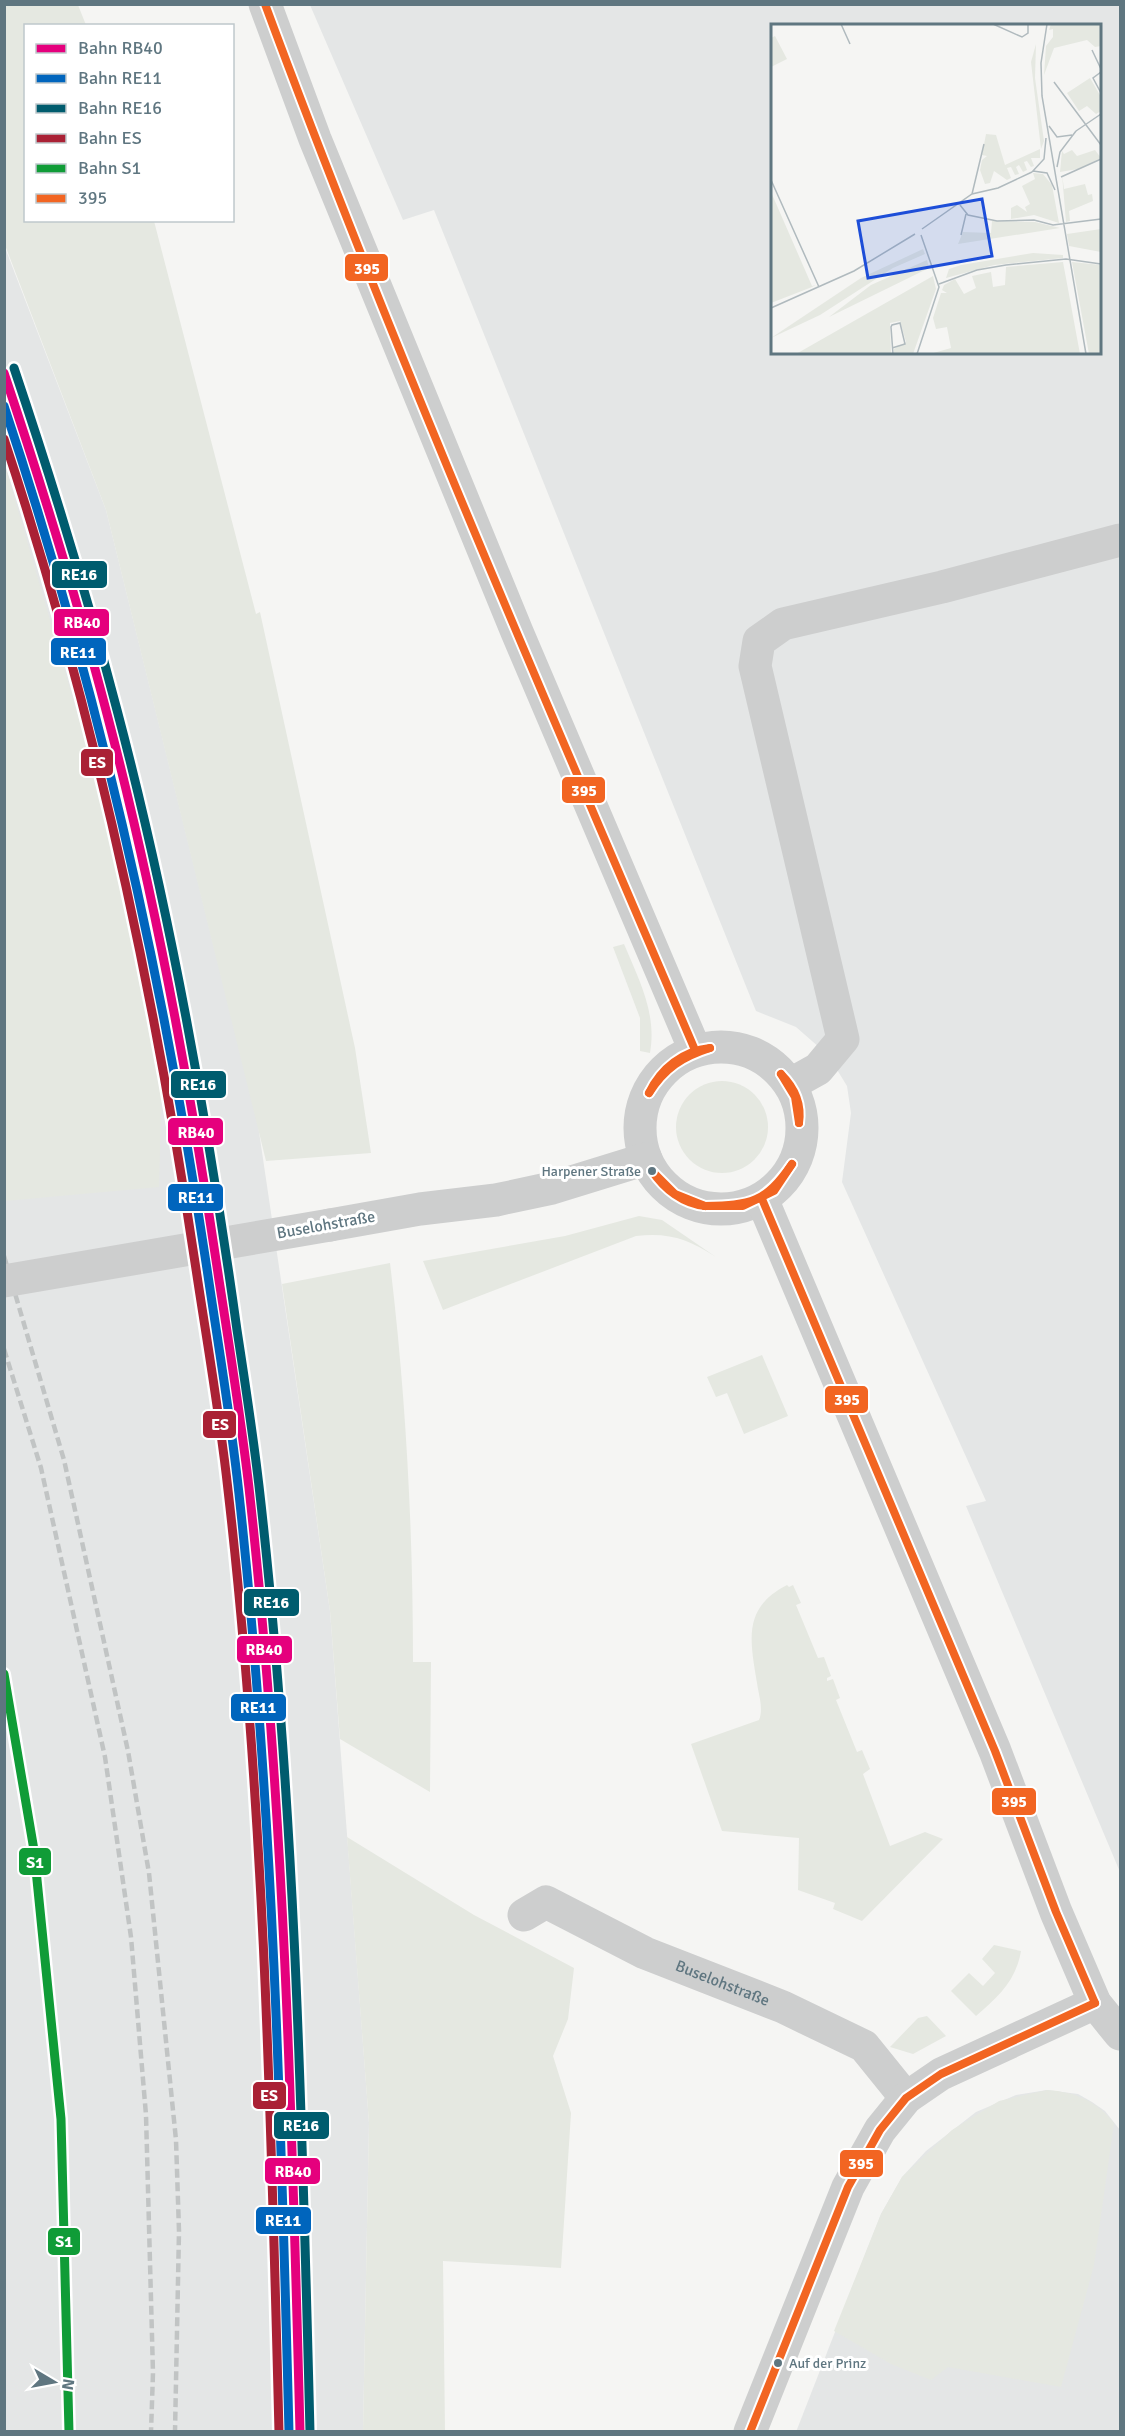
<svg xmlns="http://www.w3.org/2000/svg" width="1125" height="2436" font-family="Signika,sans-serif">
<rect width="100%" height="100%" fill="#f5f5f3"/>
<g fill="#e4e6e6" fill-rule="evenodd">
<path d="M 310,5 L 1120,5 L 1120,1872 L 966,1506 L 986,1501 L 842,1182 L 851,1113 L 847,1086 L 828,1055 L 796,1027 L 756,1011 L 434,210 L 403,220 ZM 772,26 L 1100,26 L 1100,352 L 772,352 Z"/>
<path d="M 4,245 L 106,510 L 258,1125 L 330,1611 L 369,2123 L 363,2431 L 5,2431 Z"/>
<path d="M 1047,2090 L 1078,2094 L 1092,2102 L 1105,2111 L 1120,2130 L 1120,2431 L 796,2432 L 881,2214 L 902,2177 L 926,2151 L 976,2112 L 1016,2095 Z"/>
</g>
<g fill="#e5e8e1">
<path d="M 5,4 L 78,5 L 86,25 L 26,26 L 26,220 L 154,221 L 256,614 L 260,612 L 355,1048 L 371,1153 L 266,1161 L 106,510 L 5,245 Z"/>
<path d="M 4,462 L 92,764 L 130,925 L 162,1074 L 159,1187 L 5,1201 Z"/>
<path d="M 624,944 C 639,980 657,1013 650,1053 L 640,1051 L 640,1018 L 613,947 Z"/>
<circle cx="722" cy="1127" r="46"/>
<path d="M 639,1216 L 662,1220 L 716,1257 C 689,1239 668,1232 636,1236 L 443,1310 L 423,1261 L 565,1236 Z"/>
<path d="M 390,1263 C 406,1396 413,1529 413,1662 L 431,1662 L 430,1792 L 340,1739 L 330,1611 L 282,1284 Z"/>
<path d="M 762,1355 L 788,1416 L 744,1434 L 727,1393 L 716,1397 L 707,1377 Z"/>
<path d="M 787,1585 L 789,1587 L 793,1585 L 801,1603 L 796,1605 L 818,1658 L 824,1657 L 831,1676 L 827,1678 L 827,1681 L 833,1679 L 840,1698 L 836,1700 L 857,1752 L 862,1750 L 870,1769 L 863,1774 L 890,1846 L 925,1832 L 943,1839 L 862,1921 L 833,1909 L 835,1903 L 798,1890 L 799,1838 L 722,1831 L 691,1744 L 759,1720 C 763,1711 760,1699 758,1689 C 751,1644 740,1609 787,1585 Z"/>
<path d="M 347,1837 L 474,1915 L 574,1968 L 568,2019 L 553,2056 L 571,2113 L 561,2268 L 443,2261 L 445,2431 L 363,2431 L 369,2123 Z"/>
<path d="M 994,1945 L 1021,1951 C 1016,1981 998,1997 976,2016 L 951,1991 L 969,1973 L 983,1986 L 995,1973 L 982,1959 Z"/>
<path d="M 927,2016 L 946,2036 L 913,2054 L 890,2047 L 918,2018 Z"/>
<path d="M 1047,2090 C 1076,2092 1096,2101 1114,2123 L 1094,2265 L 1061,2387 L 948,2367 L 931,2380 L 891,2364 L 834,2331 L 881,2214 L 902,2177 L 952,2130 L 999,2101 Z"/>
</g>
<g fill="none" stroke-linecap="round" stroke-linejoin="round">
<g stroke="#cdcece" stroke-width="33">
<path d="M 265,4 L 315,139 L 517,632 L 695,1050"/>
<circle cx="721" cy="1128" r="81"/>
<path d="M 791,1084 L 818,1069 L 843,1039 L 755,666 L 759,641 L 783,624 L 942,587 L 1120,540"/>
<path d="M 762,1199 L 995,1751 L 1056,1912 L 1095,2003 L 1120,2034"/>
<path d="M 330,1225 L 420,1209 L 496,1200 L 552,1188 L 646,1159"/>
<path id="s1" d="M 524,1915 L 546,1902 L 645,1953 L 783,2007 L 864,2046 L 906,2098"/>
<path d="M 750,2432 L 848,2187 L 880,2130 L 906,2098 L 941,2074 L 1095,2003"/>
</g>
<g stroke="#c1c4c4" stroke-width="4.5" stroke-dasharray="9 4.5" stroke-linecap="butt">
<path d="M 4,1256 L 64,1460 L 128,1751 L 149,1873 L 176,2140 L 179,2231 L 175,2432"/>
<path d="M 4,1349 L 41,1468 L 105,1757 L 131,1937 L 146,2115 L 153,2373 L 151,2432"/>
</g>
<path stroke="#cdcece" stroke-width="33" d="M 4,1281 L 330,1225"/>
<g stroke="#fff" stroke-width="12">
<g id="bus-1">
<path d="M 265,4 C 396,358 547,704 695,1050"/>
<path d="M 781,1074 C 795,1088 802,1103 799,1123"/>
<path d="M 781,1074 L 795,1097 L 799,1123"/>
<path d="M 649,1093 C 661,1068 683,1051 710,1048"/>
<path d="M 649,1093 C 665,1068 682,1057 710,1048"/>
<path d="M 652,1171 L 675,1194 L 705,1206"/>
<path d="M 652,1171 C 664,1189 683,1204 705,1206"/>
<path d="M 762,1199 L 995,1751 L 1056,1912 L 1095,2003"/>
<path d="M 705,1206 L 743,1206 L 774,1191 L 792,1164"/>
<path d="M 705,1206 C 751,1205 765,1203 792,1164"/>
<path d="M 750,2432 L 848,2187 L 880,2130 L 906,2098 L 941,2074 L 1095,2003"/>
</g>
</g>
<use href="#bus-1" stroke="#f26522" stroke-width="8"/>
<g stroke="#fff" stroke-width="14">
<path id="rail-1" d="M 4,373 C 42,486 77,599 107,714 C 156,900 191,1090 219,1280 C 230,1350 241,1419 249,1488 C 284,1802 292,2117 300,2432"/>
</g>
<g stroke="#fff" stroke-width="14">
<path id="rail-2" d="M 4,406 C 98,687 163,976 207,1269 C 218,1344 231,1419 239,1494 C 273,1805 281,2118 289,2432"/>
</g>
<g stroke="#fff" stroke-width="14">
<path id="rail-3" d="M 14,368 C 52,481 87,595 117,710 C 171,914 208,1122 237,1330 C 245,1382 253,1434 259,1486 C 295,1800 302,2116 310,2432"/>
</g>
<g stroke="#fff" stroke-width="14">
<path id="rail-4" d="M 4,439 C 94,709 154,988 196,1269 C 207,1342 220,1416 228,1490 C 264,1802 271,2117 279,2432"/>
</g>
<g stroke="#fff" stroke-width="14">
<path id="rail-5" d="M 4,1674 L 34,1850 L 61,2119 L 69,2432"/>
</g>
<use href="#rail-1" stroke="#e5007d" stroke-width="9"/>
<use href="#rail-2" stroke="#0065bd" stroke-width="9"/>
<use href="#rail-3" stroke="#005c6e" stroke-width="9"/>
<use href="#rail-4" stroke="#aa2135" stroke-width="9"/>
<use href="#rail-5" stroke="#109c37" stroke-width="9"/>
</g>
<g fill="#5f7680" stroke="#fff" stroke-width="2">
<circle cx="652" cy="1171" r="5"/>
<circle cx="778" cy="2363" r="5"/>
</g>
<g text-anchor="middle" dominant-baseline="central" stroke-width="6" stroke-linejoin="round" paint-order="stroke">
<g font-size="14" fill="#5f7680" stroke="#fff" text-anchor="end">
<text x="641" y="1171">Harpener Straße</text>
<text x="789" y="2363" text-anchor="start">Auf der Prinz</text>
</g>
<g font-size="16" fill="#5f7680" stroke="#fff">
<text transform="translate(326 1225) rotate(-10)">Buselohstraße</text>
<text stroke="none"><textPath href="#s1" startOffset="220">Buselohstraße</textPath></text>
</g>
</g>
<g transform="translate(771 24)">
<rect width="330" height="330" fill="#f5f5f3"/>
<path d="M 280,0 L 330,1 L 330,22 L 324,23 L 316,16 L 283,24 L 273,51 L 275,22 L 282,13 L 282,5 L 278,6 ZM 4,12 L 16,35 L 0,43 L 0,14 ZM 265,20 L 264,54 L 273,117 L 270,125 L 260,38 ZM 319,54 L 330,73 L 330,87 L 325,90 L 316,82 L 308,87 L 296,69 ZM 215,110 L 225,111 L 234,141 L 269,125 L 269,134 L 260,134 L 263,142 L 260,143 L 256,137 L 253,138 L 256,146 L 252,148 L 248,141 L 245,143 L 248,150 L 244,151 L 240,143 L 236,144 L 240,154 L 236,156 L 223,147 L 219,159 L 214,160 L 209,146 L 211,136 L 216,132 L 211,131 ZM 301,126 L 306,132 L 324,126 L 330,134 L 307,145 L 289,148 L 291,127 L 293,130 ZM 262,149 L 272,150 L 281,161 L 288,199 L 263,191 L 240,195 L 240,184 L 246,181 L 256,188 L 254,183 L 259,180 L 251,162 L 264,155 ZM 291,150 L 293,165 L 314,160 L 317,171 L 321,170 L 322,177 L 298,187 L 299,197 L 295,198 ZM 0,168 L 41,262 L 45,261 L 0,283 L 41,263 L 0,279 ZM 221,197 L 264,198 L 289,204 L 187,220 L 192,208 L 220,209 ZM 330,205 L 330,228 L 298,222 L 296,210 ZM 152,225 L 154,230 L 122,244 L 49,291 L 0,314 L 90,254 ZM 262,229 L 292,231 L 292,234 L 223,241 L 175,254 L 178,245 L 190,241 ZM 156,236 L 158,244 L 58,293 L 100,261 ZM 292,238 L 309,330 L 159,330 L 180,324 L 176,303 L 165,305 L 162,294 L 170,269 L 176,269 L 171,266 L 173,261 L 184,255 L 193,270 L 205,264 L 201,252 L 220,248 L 222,263 L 234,261 L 235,243 ZM 301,238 L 330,241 L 330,330 L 318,330 ZM 162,252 L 165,265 L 142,330 L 123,330 L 123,325 L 135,318 L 129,297 L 119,299 L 120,330 L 25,330 Z" fill="#e5e8e1"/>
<path fill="none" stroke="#b0babe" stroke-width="1.5" d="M 70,0 L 79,20M 222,0 L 251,13 L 257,9 L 257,0M 276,0 L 270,39 L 271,72 L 315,330M 321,26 L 330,45M 330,48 L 322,54 L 330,69M 283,58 L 330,121M 278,102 L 286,113 L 301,111M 305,107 L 330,90M 286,143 L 289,128 L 305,107M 262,147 L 276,149 L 284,166M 261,148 L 273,135 L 275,114M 290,153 L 330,135M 0,156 L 48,263M 201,170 L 213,120M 189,181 L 197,191 L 226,197 L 263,196 L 282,201 L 330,195M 151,205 L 201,170 L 227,164 L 261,148M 190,211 L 195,190M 168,260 L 206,246 L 235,241 L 295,235 L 330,240M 0,284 L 83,247 L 144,210M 121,324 L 134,320 L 129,299 L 121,301 L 120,303 L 122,330M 146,330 L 168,263 L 150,211"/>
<path fill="#1d4ed8" fill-opacity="0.15" stroke="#1d4ed8" stroke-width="3" d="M 211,175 L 221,232 L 97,254 L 87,197 Z"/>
<rect width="330" height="330" fill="none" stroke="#5f7680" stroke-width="3"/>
</g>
<g stroke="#fff" stroke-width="2">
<rect x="344" y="253" width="45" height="29" rx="6" fill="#f26522"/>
<rect x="51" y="560" width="57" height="29" rx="6" fill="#005c6e"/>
<rect x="53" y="608" width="57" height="29" rx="6" fill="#e5007d"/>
<rect x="50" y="637" width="57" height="29" rx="6" fill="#0065bd"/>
<rect x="80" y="748" width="34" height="29" rx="6" fill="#aa2135"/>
<rect x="561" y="776" width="45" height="28" rx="6" fill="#f26522"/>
<rect x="170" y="1070" width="57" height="29" rx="6" fill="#005c6e"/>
<rect x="167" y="1117" width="57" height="29" rx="6" fill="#e5007d"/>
<rect x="167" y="1183" width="57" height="29" rx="6" fill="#0065bd"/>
<rect x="824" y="1385" width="45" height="29" rx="6" fill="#f26522"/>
<rect x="202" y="1410" width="35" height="29" rx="6" fill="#aa2135"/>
<rect x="243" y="1588" width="57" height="29" rx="6" fill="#005c6e"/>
<rect x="236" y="1635" width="57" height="29" rx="6" fill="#e5007d"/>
<rect x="230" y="1693" width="57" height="29" rx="6" fill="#0065bd"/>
<rect x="991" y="1787" width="46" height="29" rx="6" fill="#f26522"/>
<rect x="18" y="1847" width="34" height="29" rx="6" fill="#109c37"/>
<rect x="252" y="2081" width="35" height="29" rx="6" fill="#aa2135"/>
<rect x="273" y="2111" width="57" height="29" rx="6" fill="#005c6e"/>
<rect x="839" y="2149" width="45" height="29" rx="6" fill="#f26522"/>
<rect x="264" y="2157" width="57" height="28" rx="6" fill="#e5007d"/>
<rect x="255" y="2206" width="57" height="29" rx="6" fill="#0065bd"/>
<rect x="47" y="2227" width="34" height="29" rx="6" fill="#109c37"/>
</g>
<g font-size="16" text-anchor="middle" font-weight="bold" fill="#fff">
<text x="367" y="274">395</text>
<text x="79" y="580">RE16</text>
<text x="82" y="628">RB40</text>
<text x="78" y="658">RE11</text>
<text x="97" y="768">ES</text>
<text x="584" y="796">395</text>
<text x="198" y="1090">RE16</text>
<text x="196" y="1138">RB40</text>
<text x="196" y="1203">RE11</text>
<text x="847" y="1405">395</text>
<text x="220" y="1430">ES</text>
<text x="271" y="1608">RE16</text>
<text x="264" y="1655">RB40</text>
<text x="258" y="1713">RE11</text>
<text x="1014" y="1807">395</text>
<text x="35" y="1868">S1</text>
<text x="269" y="2101">ES</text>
<text x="301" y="2131">RE16</text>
<text x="861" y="2169">395</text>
<text x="293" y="2177">RB40</text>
<text x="283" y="2226">RE11</text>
<text x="64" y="2247">S1</text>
</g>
<rect width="1125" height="2436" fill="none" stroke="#5f7680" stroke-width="12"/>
<rect x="24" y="24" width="210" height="198" fill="#ffffff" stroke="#bfc8cc" stroke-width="1.5"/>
<rect x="36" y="44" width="30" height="9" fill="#e5007d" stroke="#bfc8cc" stroke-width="1.5"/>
<text x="78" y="54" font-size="18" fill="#5f7680">Bahn RB40</text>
<rect x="36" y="74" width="30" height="9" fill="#0065bd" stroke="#bfc8cc" stroke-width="1.5"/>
<text x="78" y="84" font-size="18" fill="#5f7680">Bahn RE11</text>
<rect x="36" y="104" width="30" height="9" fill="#005c6e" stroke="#bfc8cc" stroke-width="1.5"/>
<text x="78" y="114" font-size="18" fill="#5f7680">Bahn RE16</text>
<rect x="36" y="134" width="30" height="9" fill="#aa2135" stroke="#bfc8cc" stroke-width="1.5"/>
<text x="78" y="144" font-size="18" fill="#5f7680">Bahn ES</text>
<rect x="36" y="164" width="30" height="9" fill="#109c37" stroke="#bfc8cc" stroke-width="1.5"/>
<text x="78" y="174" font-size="18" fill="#5f7680">Bahn S1</text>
<rect x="36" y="194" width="30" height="9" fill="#f26522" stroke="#bfc8cc" stroke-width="1.5"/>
<text x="78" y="204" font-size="18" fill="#5f7680">395</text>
<g transform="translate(54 2382) rotate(100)" stroke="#ffffff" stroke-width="4.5" paint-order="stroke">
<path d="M0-4.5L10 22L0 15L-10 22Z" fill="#5f7680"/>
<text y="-9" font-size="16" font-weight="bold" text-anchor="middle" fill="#5f7680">N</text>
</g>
</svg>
